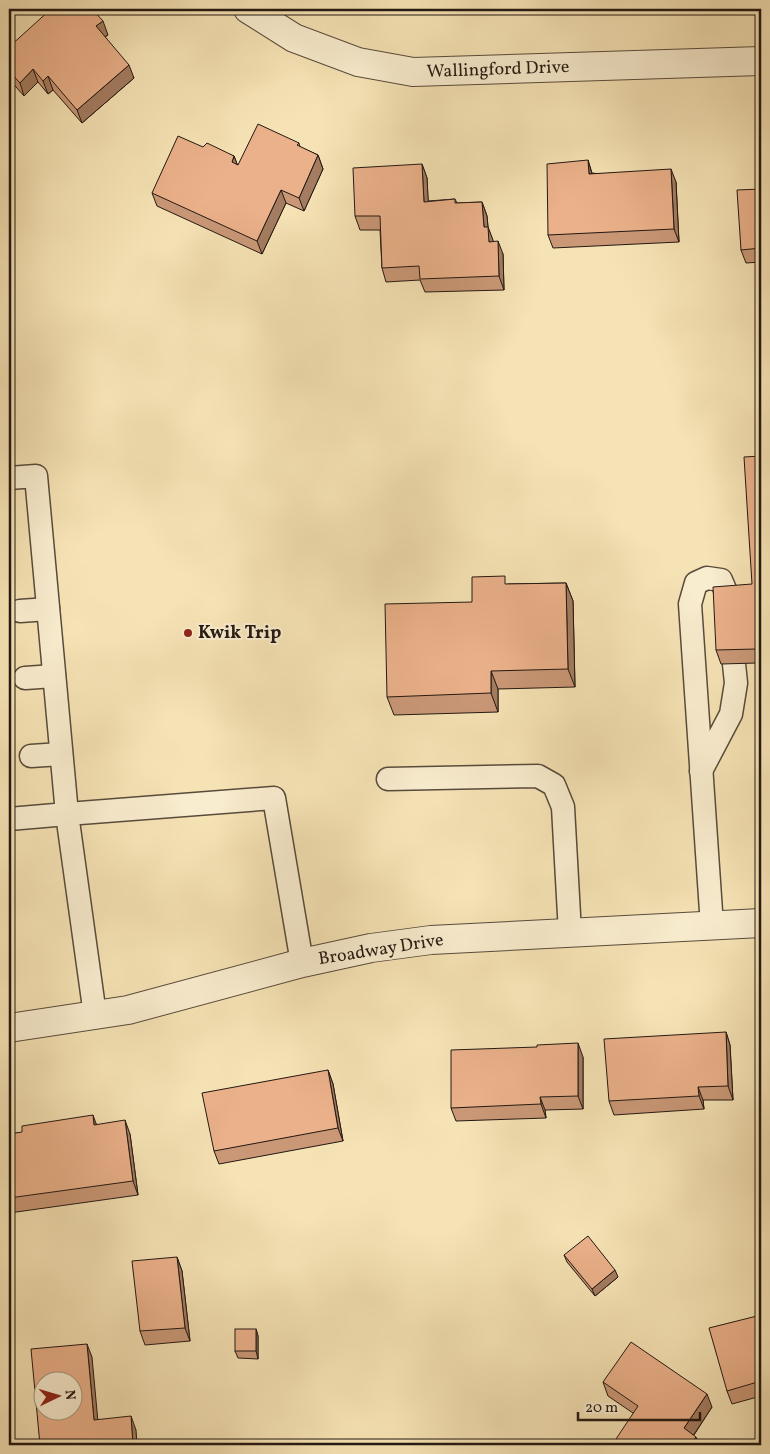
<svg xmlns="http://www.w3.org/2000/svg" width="770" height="1454" font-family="Vollkorn,serif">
<rect width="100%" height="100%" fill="#f6e3b5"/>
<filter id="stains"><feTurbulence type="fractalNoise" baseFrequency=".004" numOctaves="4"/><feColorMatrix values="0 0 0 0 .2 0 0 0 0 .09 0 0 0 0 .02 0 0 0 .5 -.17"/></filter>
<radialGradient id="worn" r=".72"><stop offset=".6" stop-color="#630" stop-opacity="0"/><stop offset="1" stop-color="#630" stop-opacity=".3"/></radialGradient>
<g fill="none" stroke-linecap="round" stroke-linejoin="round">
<g stroke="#584b3b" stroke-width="25">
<g id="lane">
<path d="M 9,478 L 36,476 L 67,814 L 9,819"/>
<path d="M 20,611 L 48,609"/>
<path d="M 25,678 L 54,676"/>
<path d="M 31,756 L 61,754"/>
<path d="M 701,771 L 731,714 L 736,683 L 734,664"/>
<path d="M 388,779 L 538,776 L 554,785 L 563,807 L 570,933"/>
<path d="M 712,926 L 690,604 L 696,583 L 707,578 L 721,580 L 729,599"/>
<path d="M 95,1015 L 67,814 L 274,798 L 302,963"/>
</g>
</g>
<g stroke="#584b3b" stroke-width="30">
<g id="street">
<path d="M 248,9 L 294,38 L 358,62 L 413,72 L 761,61"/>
<path d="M 9,1028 L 128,1010 L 302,963 L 371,948 L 431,940 L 761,923"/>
</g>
</g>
<use href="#lane" stroke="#f9edcf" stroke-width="22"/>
<use href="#street" stroke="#f9edcf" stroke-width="28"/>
</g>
<g fill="#ca9877" stroke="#231812">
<path d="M 108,35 L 105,37 L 134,78 L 82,123 L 53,90 L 48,94 L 38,82 L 24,96 L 9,79 L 9,47 Z"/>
<path d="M 299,143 L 300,147 L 318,155 L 323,169 L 304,211 L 286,203 L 262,254 L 157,206 L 152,193 L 203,147 L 234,156 L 237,164 L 238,165 Z"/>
<path d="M 588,160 L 592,173 L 676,182 L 679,242 L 553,248 L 548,235 Z"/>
<path d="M 422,164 L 427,178 L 428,201 L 455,199 L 457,203 L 482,202 L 487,216 L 488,227 L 493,241 L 503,254 L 504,290 L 425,292 L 420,280 L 386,282 L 382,268 L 380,230 L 360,230 L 355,216 Z"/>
<path d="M 761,189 L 761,262 L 746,263 L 741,250 Z"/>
<path d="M 566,583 L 573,601 L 575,687 L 498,689 L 498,712 L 394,715 L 387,697 L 472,602 L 508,584 Z"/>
<path d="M 752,584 L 757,663 L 721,664 L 716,650 Z"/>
<path d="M 726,1032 L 730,1045 L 733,1100 L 703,1100 L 704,1109 L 614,1115 L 609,1101 Z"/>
<path d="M 583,1057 L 583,1109 L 545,1110 L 546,1118 L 456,1121 L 451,1108 Z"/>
<path d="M 328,1070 L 333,1084 L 343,1141 L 219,1164 L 214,1151 Z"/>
<path d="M 96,1124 L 130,1134 L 138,1195 L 9,1213 L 9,1134 Z"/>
<path d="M 564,1255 L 618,1277 L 595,1296 L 567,1262 Z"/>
<path d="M 177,1257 L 182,1271 L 190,1341 L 145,1345 L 140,1331 Z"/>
<path d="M 761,1315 L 761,1396 L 732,1404 L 727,1391 Z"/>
<path d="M 256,1329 L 258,1336 L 258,1359 L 238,1358 L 235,1351 Z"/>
<path d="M 603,1382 L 712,1407 L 694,1435 L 633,1413 L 608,1396 Z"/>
</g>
<g fill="#a47c61" stroke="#231812">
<path d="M 103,21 L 108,35 L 100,39 L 96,26 Z"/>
<path d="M 129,65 L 134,78 L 82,123 L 77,110 Z"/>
<path d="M 33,69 L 38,82 L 24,96 L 20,83 Z"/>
<path d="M 48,76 L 53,90 L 48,94 L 43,81 Z"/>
<path d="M 318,155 L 323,169 L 304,211 L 299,198 Z"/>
<path d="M 234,156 L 239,169 L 232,162 Z"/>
<path d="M 588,160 L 592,174 L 589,174 Z"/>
<path d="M 422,164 L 427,178 L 429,215 L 424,202 Z"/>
<path d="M 671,169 L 676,182 L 679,242 L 674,229 Z"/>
<path d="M 281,190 L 286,203 L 262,254 L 257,241 Z"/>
<path d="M 482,202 L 487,216 L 488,227 L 493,240 L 494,255 L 484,227 Z"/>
<path d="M 498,241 L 503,254 L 504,290 L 499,276 Z"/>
<path d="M 566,583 L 573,601 L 575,687 L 568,669 Z"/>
<path d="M 491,671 L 498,689 L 498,712 L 491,693 Z"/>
<path d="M 726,1032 L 730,1045 L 733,1100 L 728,1086 Z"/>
<path d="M 578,1043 L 583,1057 L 583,1109 L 578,1096 Z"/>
<path d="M 328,1070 L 333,1084 L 343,1141 L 338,1128 Z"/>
<path d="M 698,1087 L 703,1100 L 704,1109 L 699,1096 Z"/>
<path d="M 540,1097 L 545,1110 L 546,1118 L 541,1104 Z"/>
<path d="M 93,1115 L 98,1129 L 94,1125 Z"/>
<path d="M 125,1120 L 130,1134 L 138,1195 L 133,1181 Z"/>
<path d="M 177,1257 L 182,1271 L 190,1341 L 185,1328 Z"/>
<path d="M 615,1270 L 618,1277 L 595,1296 L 592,1289 Z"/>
<path d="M 256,1329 L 258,1336 L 258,1359 L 256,1351 Z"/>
<path d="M 87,1344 L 92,1357 L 99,1433 L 94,1420 Z"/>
<path d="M 707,1394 L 712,1407 L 689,1442 L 684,1428 Z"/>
<path d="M 131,1416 L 136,1430 L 137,1445 L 133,1445 Z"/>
<path d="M 696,1437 L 700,1445 L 691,1445 Z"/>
</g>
<g fill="#ebb18a" stroke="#231812" fill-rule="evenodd">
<path d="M 51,9 L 92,9 L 103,21 L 96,26 L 129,65 L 77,110 L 48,76 L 43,81 L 33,69 L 20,83 L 9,71 L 9,47 Z"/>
<path d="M 258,124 L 299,143 L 297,145 L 318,155 L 299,198 L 281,190 L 257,241 L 152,193 L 178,136 L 203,147 L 207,143 L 234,156 L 232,162 L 238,165 Z"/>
<path d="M 588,160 L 589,174 L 671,169 L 674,229 L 548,235 L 547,164 Z"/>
<path d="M 422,164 L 424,202 L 455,199 L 455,203 L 482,202 L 484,227 L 488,227 L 489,242 L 498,241 L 499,276 L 420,279 L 419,266 L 382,268 L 380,216 L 355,216 L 353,168 Z"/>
<path d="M 761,189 L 761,248 L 741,250 L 737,190 Z"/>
<path d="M 761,456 L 761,760 L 756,649 L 716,650 L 713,587 L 752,584 L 744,457 Z"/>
<path d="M 505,576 L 505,584 L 566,583 L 568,669 L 491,671 L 491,693 L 387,697 L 385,604 L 472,602 L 472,577 Z"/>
<path d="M 726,1032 L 728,1086 L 698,1087 L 699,1096 L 609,1101 L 604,1039 Z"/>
<path d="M 578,1043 L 578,1096 L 540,1097 L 541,1104 L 451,1108 L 451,1050 L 537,1047 L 537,1045 Z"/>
<path d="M 328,1070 L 338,1128 L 214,1151 L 202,1093 Z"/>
<path d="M 93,1115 L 94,1125 L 125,1120 L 133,1181 L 9,1198 L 9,1134 L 22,1132 L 22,1126 Z"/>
<path d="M 588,1236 L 615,1270 L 592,1289 L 564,1255 Z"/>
<path d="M 177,1257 L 185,1328 L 140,1331 L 132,1261 Z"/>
<path d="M 761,1315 L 761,1381 L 727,1391 L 709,1328 Z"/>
<rect x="235" y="1329" width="21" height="22"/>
<path d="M 631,1342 L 707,1394 L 684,1428 L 696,1437 L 691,1445 L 612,1445 L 638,1406 L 603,1382 Z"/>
<path d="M 87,1344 L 94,1420 L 131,1416 L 133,1445 L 40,1445 L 31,1349 ZM 42,1382 L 72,1382 L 72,1412 L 42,1412 Z"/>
</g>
<circle fill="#8f2418" stroke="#f9edcf" stroke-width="2" cx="188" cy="633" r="5"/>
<g text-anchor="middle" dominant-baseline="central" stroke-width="4" stroke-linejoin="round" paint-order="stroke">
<g font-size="18" fill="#231812" stroke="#f9edcf">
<text transform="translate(498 70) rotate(-2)">Wallingford Drive</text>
<text transform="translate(381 950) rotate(-9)">Broadway Drive</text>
</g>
<g font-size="18" font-weight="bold" fill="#231812" stroke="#f9edcf" text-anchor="start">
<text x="198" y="633">Kwik Trip</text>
</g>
</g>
<rect width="770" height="1454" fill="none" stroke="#f6e3b5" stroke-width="30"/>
<rect x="10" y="10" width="750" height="1434" fill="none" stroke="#231812" stroke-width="2.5"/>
<rect x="15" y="15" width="740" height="1424" fill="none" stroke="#231812"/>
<g transform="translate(58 1396) rotate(85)"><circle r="24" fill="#f9edcf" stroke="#a39883"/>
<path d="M0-4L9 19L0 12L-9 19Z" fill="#8f2418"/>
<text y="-8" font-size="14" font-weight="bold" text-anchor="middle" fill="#231812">N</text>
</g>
<path d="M578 1412v8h122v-8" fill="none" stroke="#231812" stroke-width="2.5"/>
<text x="585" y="1412" font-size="15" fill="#231812" stroke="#f9edcf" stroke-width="4" paint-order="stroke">20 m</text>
<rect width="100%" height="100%" filter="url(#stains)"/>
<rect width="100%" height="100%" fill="url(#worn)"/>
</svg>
